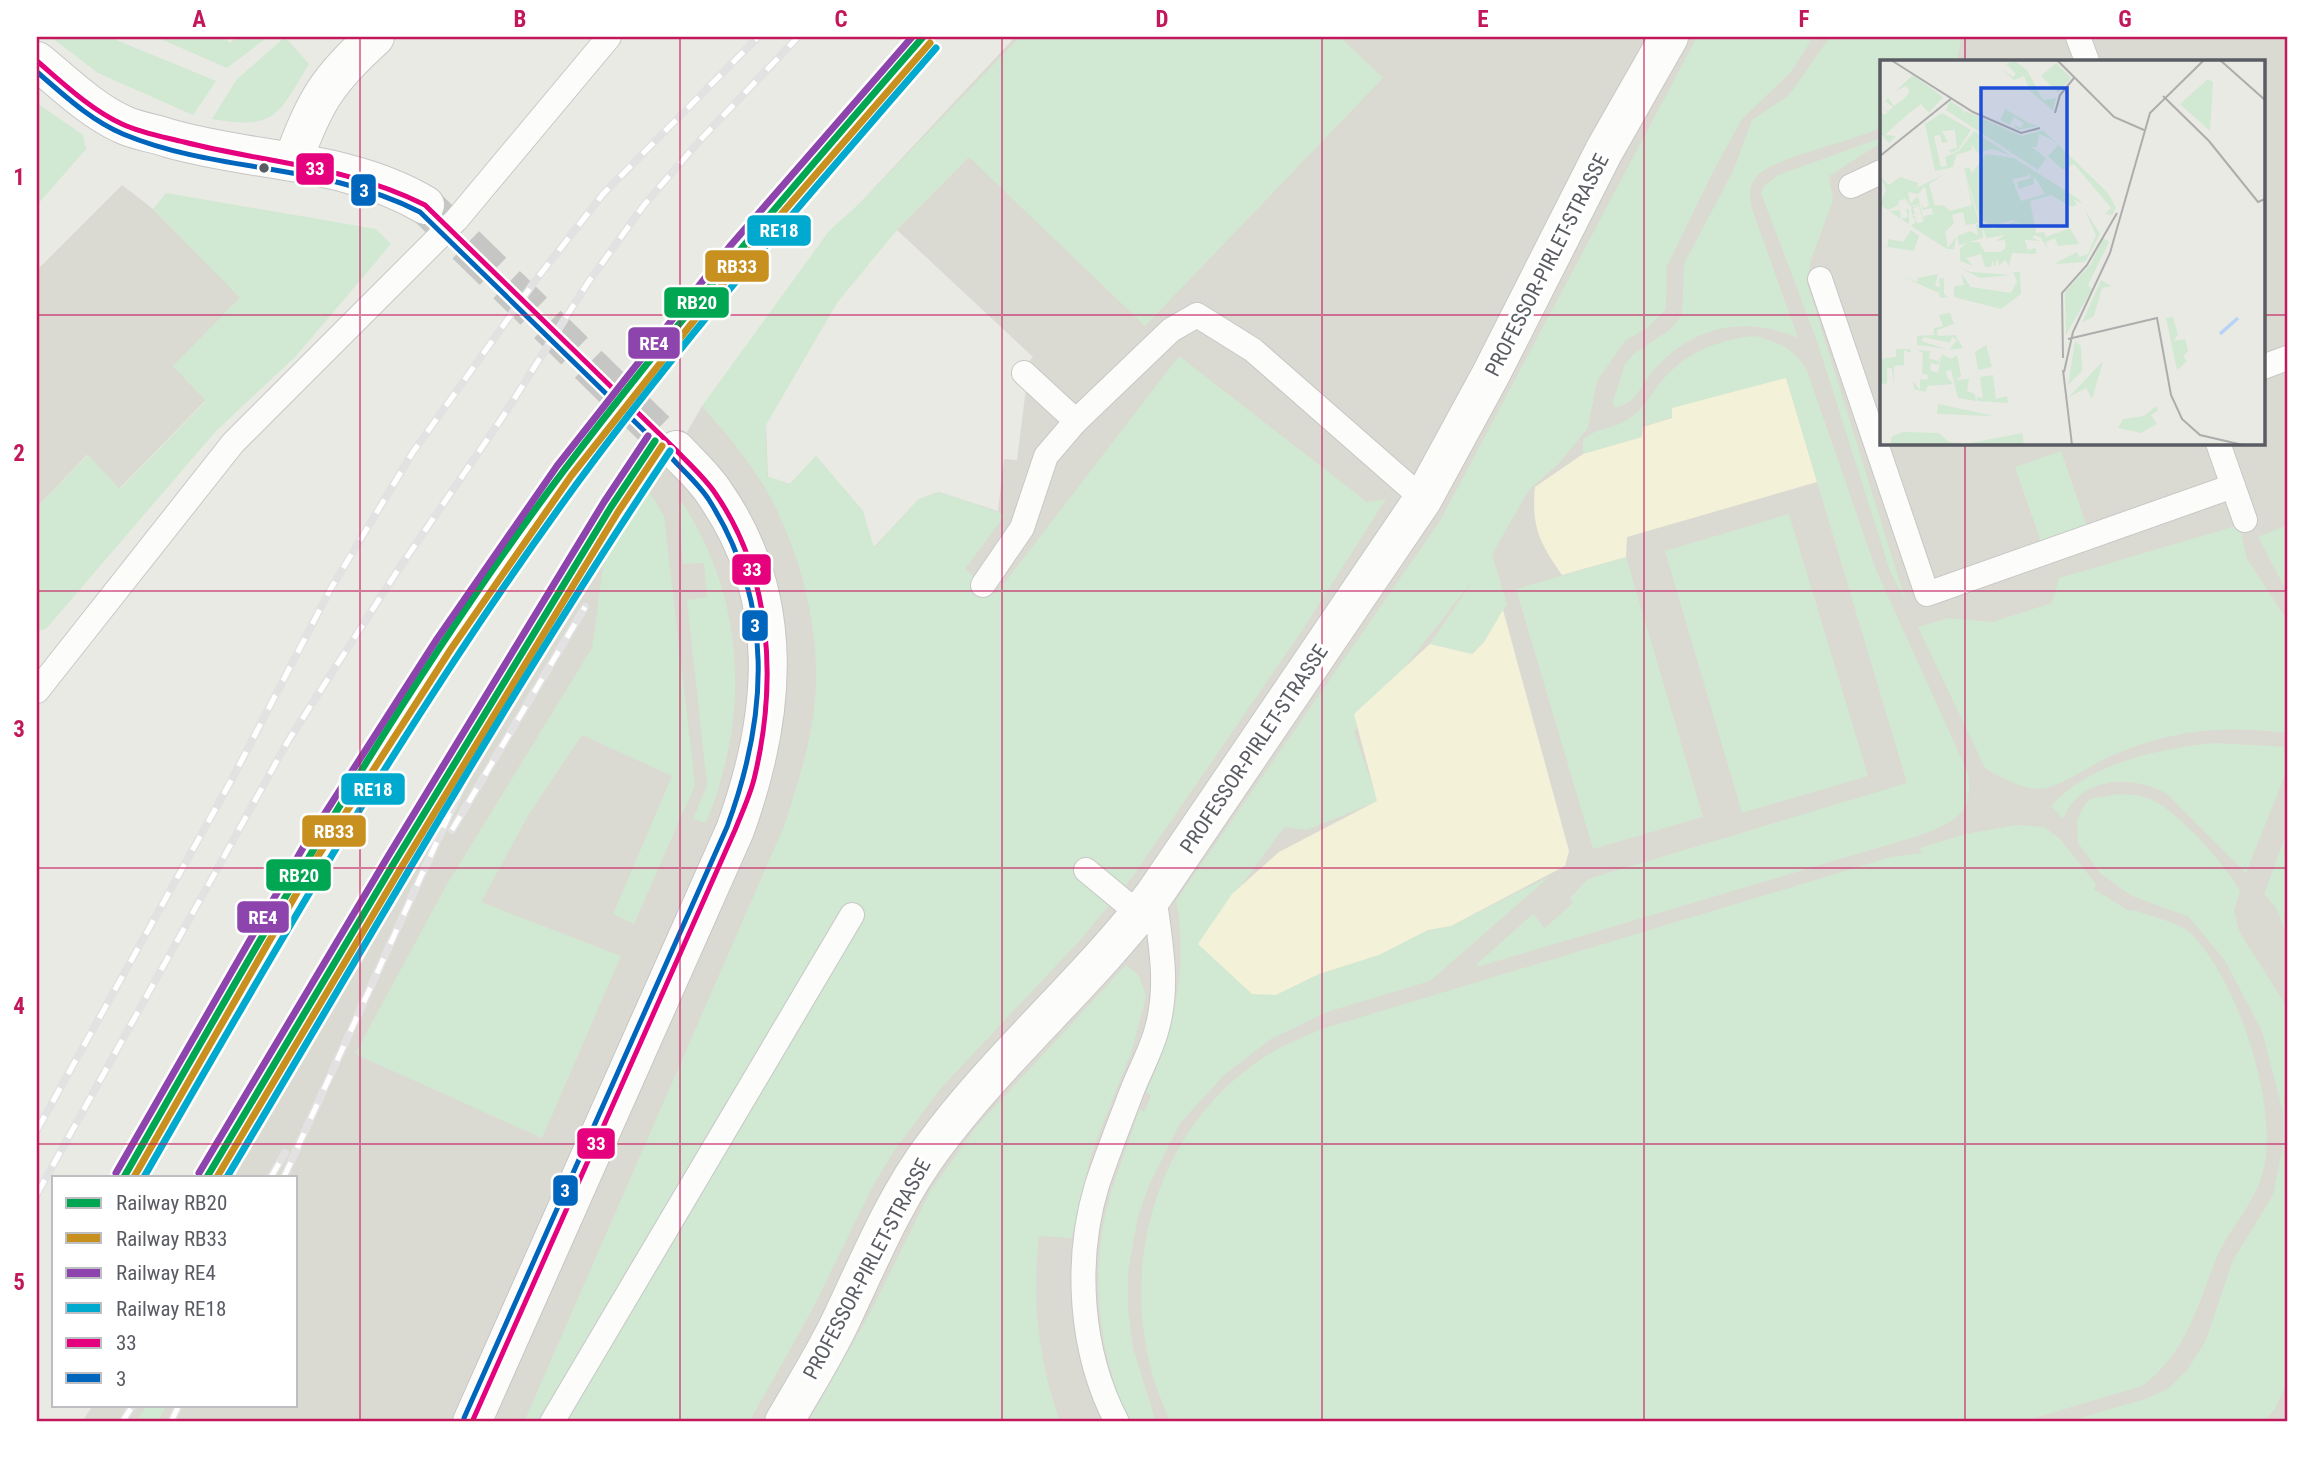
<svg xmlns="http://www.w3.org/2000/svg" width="2324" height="1459" font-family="'Roboto Condensed',sans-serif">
<rect width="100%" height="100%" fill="#eaeae4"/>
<g fill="#dbdad2" fill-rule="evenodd">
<path d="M 1015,37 L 2287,37 L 2287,1422 L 82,1422 L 93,1405 L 296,1405 L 296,1177 L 228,1177 L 376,926 L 605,552 L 680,444 L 702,406 L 766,425 L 768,477 L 790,484 L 816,456 L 863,511 L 873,548 L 919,499 L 939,492 L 998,511 L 1004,459 L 1017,460 L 1026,388 L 1014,378 L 1033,357 L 897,230 L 860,203 ZM 1881,61 L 2263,61 L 2263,443 L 1881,443 Z"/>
<path d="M 122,185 L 153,209 L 241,297 L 173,366 L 206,400 L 119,489 L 87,455 L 37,507 L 37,270 Z"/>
</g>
<g fill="#d1e8d2">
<path d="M 51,37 L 109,37 L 216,81 L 193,115 L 98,73 Z"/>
<path d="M 156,37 L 223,37 L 230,43 L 237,37 L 268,37 L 227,68 Z"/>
<path d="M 285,37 L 309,64 C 278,116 275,130 212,119 L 237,79 Z"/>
<path d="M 1020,37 L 1340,37 L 1383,78 L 1145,326 L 969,157 L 897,230 L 837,303 L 766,425 L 767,476 L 790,484 L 816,456 L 863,511 L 874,548 L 919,499 L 939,492 L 998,512 L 1005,515 L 965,569 L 996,594 L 1179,356 L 1367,502 L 1386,499 L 1301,632 L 1133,876 L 1083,937 L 941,1088 L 894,1151 L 874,1184 L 811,1312 L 749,1422 L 524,1422 L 785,824 C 796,788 808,753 813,716 C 824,643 804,560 769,495 C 751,462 726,434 702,406 L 829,231 L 860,203 Z"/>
<path d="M 1697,37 L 1813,37 L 1791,72 L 1742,119 L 1713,172 L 1667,266 L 1666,309 L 1648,327 L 1625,341 L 1597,381 L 1588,428 L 1560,462 L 1529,490 L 1492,554 L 1507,604 L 1484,642 L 1471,654 L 1430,644 L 1476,576 L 1354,732 L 1378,801 L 1307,830 L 1284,827 L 1199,943 L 1260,993 L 1276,995 L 1319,974 L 1379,955 L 1428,930 L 1451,926 L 1550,876 L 1430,981 L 1327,1012 L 1271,1039 L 1225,1074 L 1180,1123 L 1149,1185 L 1138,1216 L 1128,1272 L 1128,1311 L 1133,1348 L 1156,1422 L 1129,1422 C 1098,1351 1089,1272 1110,1196 C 1119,1166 1131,1138 1139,1109 L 1144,1112 L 1151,1096 L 1146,1092 C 1174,1034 1189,964 1176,901 L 1440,521 Z"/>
<path d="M 1830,37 L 1960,37 L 1961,40 L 1957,61 L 1881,61 L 1881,127 C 1852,143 1772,157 1756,177 C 1748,187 1750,198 1752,209 L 1798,338 C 1744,315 1692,326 1652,372 C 1642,384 1634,407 1614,407 L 1613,401 L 1625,364 L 1635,353 L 1671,329 L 1682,315 L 1684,264 L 1734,169 L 1752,120 L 1789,95 Z"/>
<path d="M 37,103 L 83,135 L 86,149 L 37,205 Z"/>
<path d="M 1881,138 L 1881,143 L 1829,176 L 1833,200 L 1811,260 L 1807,283 L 1906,602 L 1890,571 L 1817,341 L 1761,193 L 1765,185 L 1778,175 Z"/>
<path d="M 166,193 L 376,229 L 391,244 L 296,356 L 216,431 L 46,629 L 37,631 L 37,507 L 88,455 L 120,489 L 206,401 L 173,366 L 240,298 L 153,209 Z"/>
<path d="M 1755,336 C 1779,342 1795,349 1807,371 L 1876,570 L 1968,773 C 1974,814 1954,822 1921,835 L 1477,967 L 1477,964 L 1533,914 L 1545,928 L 1573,903 L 1570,898 L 1588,879 L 1907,783 L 1786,378 L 1643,427 L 1642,437 L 1583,454 L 1583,439 C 1596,428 1613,429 1627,420 C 1641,412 1650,396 1660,383 C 1683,354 1718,339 1755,336 Z"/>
<path d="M 2061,451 L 2087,527 L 2041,542 L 2015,467 Z"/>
<path d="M 647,488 L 664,516 L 695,785 L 634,924 L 613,914 L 672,776 L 582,735 L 530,812 L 481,902 L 621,956 L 542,1138 L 355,1054 L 446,886 L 592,648 L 605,552 Z"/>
<path d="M 682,502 C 746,601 750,716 706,823 L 693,819 L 707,785 L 687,600 L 707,597 L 704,563 L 683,564 L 678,505 Z"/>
<path d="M 1789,514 L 1868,776 L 1742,813 L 1665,551 Z"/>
<path d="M 2239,525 L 2247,559 L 2287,620 L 2287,733 C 2222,725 2169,730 2109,757 C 2091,765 2064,784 2046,788 C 2026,792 2001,778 1985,768 L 1918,627 L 1949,618 L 1992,622 L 2052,603 L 2059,578 Z"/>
<path d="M 2285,526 L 2287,533 L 2287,592 L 2258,537 Z"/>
<path d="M 1626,557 L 1703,817 L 1593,849 L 1516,589 Z"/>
<path d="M 2215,743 L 2287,747 L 2287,770 L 2246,873 L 2166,793 C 2129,774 2080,777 2063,819 L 2051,806 C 2089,763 2161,748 2215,743 Z"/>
<path d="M 2119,794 C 2131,795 2142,795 2152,800 C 2180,813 2225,864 2240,891 L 2234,911 L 2239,931 L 2287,1007 L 2287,1382 L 2275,1409 L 2263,1422 L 2066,1422 L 2145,1399 L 2169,1388 L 2188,1369 L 2206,1340 L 2233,1260 L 2273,1195 L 2283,1146 L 2283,1112 L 2262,1031 L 2225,961 L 2189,917 L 2132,896 L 2101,874 L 2078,843 L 2077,821 L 2083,807 L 2090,799 Z"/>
<path d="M 2016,825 L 2044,827 L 2059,838 L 2096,884 L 2094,889 L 2129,911 L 2135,910 C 2152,918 2175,920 2189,932 C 2237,976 2282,1113 2262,1175 C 2253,1206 2228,1230 2216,1259 C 2197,1308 2186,1353 2142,1386 L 2021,1422 L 1171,1422 C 1110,1299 1144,1136 1263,1058 C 1282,1045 1303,1037 1325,1028 L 1891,857 L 1922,853 L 1920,848 L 1966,834 Z"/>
<path d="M 2287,832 L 2287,935 L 2276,908 L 2264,894 Z"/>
<path d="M 1126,965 L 1139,976 L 1146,996 L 1132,1050 L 1091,1154 L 1072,1238 L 1039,1236 C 1032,1306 1038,1356 1060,1422 L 808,1422 L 870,1313 L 931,1190 L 977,1126 Z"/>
<path d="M 147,1405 L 166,1405 L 158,1422 L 136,1422 Z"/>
</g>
<g fill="#f3f1d8">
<path d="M 1786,378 L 1817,482 L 1627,537 L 1626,557 L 1562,575 C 1540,543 1531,527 1535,487 L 1583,454 L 1642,437 L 1643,427 L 1672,418 L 1672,408 Z"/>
<path d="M 1503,610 L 1569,851 L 1565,866 L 1451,926 L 1428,930 L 1379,955 L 1319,974 L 1276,995 L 1252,994 L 1198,944 L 1232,894 L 1279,852 L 1377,801 L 1354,714 L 1430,644 L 1472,654 L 1484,642 Z"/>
</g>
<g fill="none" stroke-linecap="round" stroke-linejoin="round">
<path stroke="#c6c6c4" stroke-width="38" stroke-dasharray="38 19" stroke-linecap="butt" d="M 425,205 L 676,450"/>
<g stroke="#c7c8c6" stroke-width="26">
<g id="lane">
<path d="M 2078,37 L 2087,61"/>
<path d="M 1851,186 L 1881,172"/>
<path d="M 1820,279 L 1927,594 L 2233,486"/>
<path d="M 2263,367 L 2287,358"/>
<path d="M 1024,373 L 1076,421"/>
<path d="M 2218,443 L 2245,520"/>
<path d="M 983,585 L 1022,528 L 1046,456 L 1076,421 L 1171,330 L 1197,315 L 1253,350 L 1423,499"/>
<path d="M 37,691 L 233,443 L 457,219 L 609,37"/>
<path d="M 1086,870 L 1139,914"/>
<path d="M 552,1422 L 852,915"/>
<path d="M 1117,1422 C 1080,1352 1074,1261 1097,1185 C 1107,1155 1119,1125 1130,1096 C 1138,1074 1150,1053 1156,1032 C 1170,986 1160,941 1154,895"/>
</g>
</g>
<g stroke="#c7c8c6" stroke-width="40">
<g id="street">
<path d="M 293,161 C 314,102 328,79 375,37"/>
<path d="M 784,1422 C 804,1387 826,1353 843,1316 C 870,1259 895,1198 933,1147 C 999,1057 1086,984 1154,895 L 1423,499 L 1491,374 L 1604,151 L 1669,37"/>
</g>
</g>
<g stroke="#c5c6c5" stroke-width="40">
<g id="secondary">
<path d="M 37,61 C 64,83 90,109 122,124 C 136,131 154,133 168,138 C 254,163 346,158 425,205"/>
<path d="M 472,1422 L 735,830 C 776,717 788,599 715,494 C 705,478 689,464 676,450"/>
</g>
</g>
<use href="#lane" stroke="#fcfcfb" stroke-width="24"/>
<use href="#street" stroke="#fcfcfb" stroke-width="38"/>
<use href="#secondary" stroke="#fcfcfb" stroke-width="38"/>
<g stroke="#e2e2e2" stroke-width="8">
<g id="rail">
<path d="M 452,830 L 585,607"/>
<path d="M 37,1130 L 232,779 L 330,590 L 413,452 L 535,281 L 603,194 L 758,37"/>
<path d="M 271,1177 L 285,1153"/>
<path d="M 284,1177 L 501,701 L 590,543"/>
<path d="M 37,1194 L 288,741 L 396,573 L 504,415 L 587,284 L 644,205 L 702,138 L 798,37"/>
<path d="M 122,1422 L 133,1405"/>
<path d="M 171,1422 L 179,1405"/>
</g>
</g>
<use href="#rail" stroke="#fff" stroke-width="5" stroke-dasharray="16" stroke-linecap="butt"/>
<g stroke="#fff" stroke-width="10">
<path id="bus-1" d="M 37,61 C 64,84 90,109 122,124 C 141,133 164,137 184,142 C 266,163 348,166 425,205 L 676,450 C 689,464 705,478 715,493 C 772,575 777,681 755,775 C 751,794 742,812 735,830 L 472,1422"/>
</g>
<g stroke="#fff" stroke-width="10">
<path id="bus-2" d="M 37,72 C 64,95 90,120 123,134 C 219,174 322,162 420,212 L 670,456 C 682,470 699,484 709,500 C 775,604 768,716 727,827 L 464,1418"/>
</g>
<use href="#bus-1" stroke="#e5007d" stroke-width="5"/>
<use href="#bus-2" stroke="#0065bd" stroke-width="5"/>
<g stroke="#fff" stroke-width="12">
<g id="rail-1">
<path d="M 124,1177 C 262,936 398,691 565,469 C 678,320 800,178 923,37"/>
<path d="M 207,1177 L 394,863 L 611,507 L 655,441"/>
</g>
</g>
<g stroke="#fff" stroke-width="12">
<g id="rail-2">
<path d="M 134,1177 L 318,856 L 451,649 L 571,476 L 745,256 L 930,43"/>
<path d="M 217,1177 L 401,868 L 618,512 L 662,446"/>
</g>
</g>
<g stroke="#fff" stroke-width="12">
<g id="rail-3">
<path d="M 116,1173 L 304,846 L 437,639 L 557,466 L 731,245 L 912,37"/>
<path d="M 199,1173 L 387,858 L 604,502 L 648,436"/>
</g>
</g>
<g stroke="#fff" stroke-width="12">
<g id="rail-4">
<path d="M 144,1177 C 280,940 416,703 578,482 C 689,331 813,190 936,48"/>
<path d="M 227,1177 C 372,935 513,685 670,451"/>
</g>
</g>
<use href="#rail-1" stroke="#00a651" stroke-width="7"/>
<use href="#rail-2" stroke="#c8901e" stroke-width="7"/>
<use href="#rail-3" stroke="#8e44ad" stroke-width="7"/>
<use href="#rail-4" stroke="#00a9ce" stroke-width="7"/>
</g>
<path fill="none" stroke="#c2185b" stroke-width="2" stroke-opacity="0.55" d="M 360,37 L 360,1422M 680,37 L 680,1422M 1002,37 L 1002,1422M 1322,37 L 1322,1422M 1644,37 L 1644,1422M 1965,37 L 1965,61M 37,315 L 1881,315M 2263,315 L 2287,315M 1965,443 L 1965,1422M 37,591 L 2287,591M 37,868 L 2287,868M 37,1144 L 2287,1144"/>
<circle fill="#5a5c63" stroke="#fff" stroke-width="2.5" cx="264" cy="168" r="6"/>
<g text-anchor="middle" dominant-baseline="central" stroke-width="7" stroke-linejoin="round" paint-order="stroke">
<g font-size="21" fill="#5a5c63" stroke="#fff">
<text transform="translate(1547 265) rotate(-63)">PROFESSOR-PIRLET-STRASSE</text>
<text transform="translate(1254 749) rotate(-56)">PROFESSOR-PIRLET-STRASSE</text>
<text transform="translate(867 1269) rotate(-62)">PROFESSOR-PIRLET-STRASSE</text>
</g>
</g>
<g transform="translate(1880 60)">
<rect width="385" height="385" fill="#eaeae4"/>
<path d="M 135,1 L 147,10 L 163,40 L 176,38 L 173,51 L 150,31 L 144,16 L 134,20 L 121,9 L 133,17 L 136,14 L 126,4 ZM 176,3 L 191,18 L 178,33 L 161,16 ZM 33,15 L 63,37 L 49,53 L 41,44 L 28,54 L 5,75 L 16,76 L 9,83 L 0,73 L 0,51 L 4,55 L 8,52 L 0,46 L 8,51 L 13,47 L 5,41 L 8,38 L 14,46 L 25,38 L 30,31 L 26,26 L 16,31 ZM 328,19 L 333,22 L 330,71 L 300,44 ZM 70,41 L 84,50 L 82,55 L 85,51 L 142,76 L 163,70 L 228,133 L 236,148 L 232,155 L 225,154 L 231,148 L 194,104 L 183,110 L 168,96 L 178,85 L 169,78 L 159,74 L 157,87 L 152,87 L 166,98 L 158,110 L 66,50 ZM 125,49 L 149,63 L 158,66 L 138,70 L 133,64 L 141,68 L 143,63 L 134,57 L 130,65 L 120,60 ZM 62,53 L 91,70 L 78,90 L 72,93 L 68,90 L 77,88 L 75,70 L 62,71 L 68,82 L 62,83 L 60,75 L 54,76 L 61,107 L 67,106 L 65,97 L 79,91 L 94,71 L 130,95 L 112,89 L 98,93 L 91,84 L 92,90 L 76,95 L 73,107 L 55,111 L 45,64 ZM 106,94 L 134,98 L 197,138 L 203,144 L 193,139 L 197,144 L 192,147 L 171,135 L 150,141 L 156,173 L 164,172 L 166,177 L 190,168 L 199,184 L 178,186 L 175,178 L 166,182 L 167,188 L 161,178 L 155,175 L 152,178 L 161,181 L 145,180 L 148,190 L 156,188 L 156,194 L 132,193 L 129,206 L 125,200 L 119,206 L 117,198 L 115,207 L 112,200 L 111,207 L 105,207 L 101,194 L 86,198 L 93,206 L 80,201 L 80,189 L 88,182 L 99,182 L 105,192 L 121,192 L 126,187 L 125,180 L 116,181 L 125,175 L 107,178 L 102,167 L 103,178 L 79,185 L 77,176 L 91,171 L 98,176 L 96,164 L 114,169 L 134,162 L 144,165 L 133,160 L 112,166 L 99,158 L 84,109 L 89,107 L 92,113 ZM 147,111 L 151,118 L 137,122 L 139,129 L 154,124 L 154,116 L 165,134 L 141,141 L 132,119 L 148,116 ZM 65,114 L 49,124 L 55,146 L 63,145 L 70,151 L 92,145 L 85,115 L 99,163 L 86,165 L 83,152 L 72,155 L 74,163 L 65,172 L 68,188 L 76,177 L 74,189 L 67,189 L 31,166 L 36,161 L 32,156 L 35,156 L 37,163 L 43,162 L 39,146 L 33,148 L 35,154 L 32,155 L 31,147 L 40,145 L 44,162 L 44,156 L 53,154 L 52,148 L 43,150 L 41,143 L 44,148 L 49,146 L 45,126 L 38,134 L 28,132 L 30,144 L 38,136 L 40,144 L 30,146 L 24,137 L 26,148 L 24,139 L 18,141 L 21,159 L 28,157 L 26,149 L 29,149 L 29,164 L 9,151 L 19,150 L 18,145 L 8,150 L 0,145 L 6,130 L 0,116 L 9,125 L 20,117 L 39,123 L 36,128 ZM 204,148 L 220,174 L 205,202 L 174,204 L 197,192 L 199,197 L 208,194 L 216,175 ZM 31,170 L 39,176 L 34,191 L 2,186 L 8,186 L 8,179 L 23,182 ZM 223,178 L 229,182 L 208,225 L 212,229 L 186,275 L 185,232 L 211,204 ZM 78,207 L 91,212 L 132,215 L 100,218 ZM 133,212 L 140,212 L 141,234 L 121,249 L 74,237 L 74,226 L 84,225 L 81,213 L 91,227 L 131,233 L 137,221 ZM 58,214 L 55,226 L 60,227 L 59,219 L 64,218 L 64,234 L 68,237 L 60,238 L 59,233 L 21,216 L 37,222 L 38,218 ZM 221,220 L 232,226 L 222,228 L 214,256 L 202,263 ZM 70,253 L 74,264 L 57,270 L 58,276 L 75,275 L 83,288 L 69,290 L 77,280 L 72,277 L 70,283 L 44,277 L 41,281 L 67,289 L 37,285 L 37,276 L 54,275 L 54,268 L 63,266 L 59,255 ZM 293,257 L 298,275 L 293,281 L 305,279 L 308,291 L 303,296 L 307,301 L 297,310 L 286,258 ZM 195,281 L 201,286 L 202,311 L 188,325 ZM 106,285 L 112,307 L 98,310 L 95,292 ZM 16,289 L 30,289 L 31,293 L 24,290 L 24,305 L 14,306 L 14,326 L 12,308 L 7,308 L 7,324 L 0,323 L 0,299 L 16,297 ZM 37,290 L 50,291 L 49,298 L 58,301 L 60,295 L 59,305 L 51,303 L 50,310 L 58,313 L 62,294 L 71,299 L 77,295 L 81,316 L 76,320 L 89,319 L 87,331 L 95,334 L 96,341 L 78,338 L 71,310 L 66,311 L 67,317 L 73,324 L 48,326 L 45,332 L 34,329 L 33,321 L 40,330 L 40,319 L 47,320 L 48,315 L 42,314 L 43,293 ZM 223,301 L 212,339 L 206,328 L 189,337 ZM 113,315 L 116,339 L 127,336 L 128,343 L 97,341 L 97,337 L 103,338 L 100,317 ZM 58,344 L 114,356 L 57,354 ZM 276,346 L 278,351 L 271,355 L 277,364 L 261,373 L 238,368 L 243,359 L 264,356 ZM 24,372 L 59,373 L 69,382 L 86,384 L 142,373 L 144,385 L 10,385 L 12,376 Z" fill="#d1e8d2" fill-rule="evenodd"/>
<path fill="none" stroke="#b6d2f7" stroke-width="3.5" d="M 340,274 L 358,258"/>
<path fill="none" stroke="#acadac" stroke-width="2" d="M 11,0 L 93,52 L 141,73 L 160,68M 177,0 L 234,57 L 264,70M 340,0 L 385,40M 283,36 L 329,81 L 378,142 L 385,139M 175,53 L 180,35 L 194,18M 0,96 L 72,38M 188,279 L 277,258 L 291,335 L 302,359 L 320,375 L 363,385M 183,298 L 182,233 L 207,205 L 237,153M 183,310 L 192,385M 184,312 L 193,272 L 230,193 L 270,53 L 324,0"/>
<path fill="#1d4ed8" fill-opacity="0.15" stroke="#1d4ed8" stroke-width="3.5" d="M 101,28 L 187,28 L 187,166 L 101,166 Z"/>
<rect width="385" height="385" fill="none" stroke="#5a5c63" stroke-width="3.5"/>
</g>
<g stroke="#fff" stroke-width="2.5">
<rect x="295" y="152" width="40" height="34" rx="7" fill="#e5007d"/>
<rect x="350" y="173" width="27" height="34" rx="7" fill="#0065bd"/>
<rect x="746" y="214" width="66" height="33" rx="7" fill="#00a9ce"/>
<rect x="704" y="249" width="66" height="34" rx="7" fill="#c8901e"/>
<rect x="663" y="286" width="67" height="33" rx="7" fill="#00a651"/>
<rect x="627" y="326" width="54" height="34" rx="7" fill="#8e44ad"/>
<rect x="731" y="553" width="41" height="33" rx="7" fill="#e5007d"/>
<rect x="741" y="609" width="28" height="33" rx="7" fill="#0065bd"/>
<rect x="340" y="772" width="66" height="34" rx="7" fill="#00a9ce"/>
<rect x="301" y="814" width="66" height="34" rx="7" fill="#c8901e"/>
<rect x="265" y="858" width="67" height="34" rx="7" fill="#00a651"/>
<rect x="236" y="900" width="54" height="34" rx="7" fill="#8e44ad"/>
<rect x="576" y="1127" width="40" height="33" rx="7" fill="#e5007d"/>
<rect x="552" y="1174" width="27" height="33" rx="7" fill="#0065bd"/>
</g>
<g font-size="19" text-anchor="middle" font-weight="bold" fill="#fff">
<text x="315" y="175">33</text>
<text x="364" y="197">3</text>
<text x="779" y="237">RE18</text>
<text x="737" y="273">RB33</text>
<text x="697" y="309">RB20</text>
<text x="654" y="350">RE4</text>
<text x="752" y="576">33</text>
<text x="755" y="632">3</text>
<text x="373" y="796">RE18</text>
<text x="334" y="838">RB33</text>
<text x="299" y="882">RB20</text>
<text x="263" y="924">RE4</text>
<text x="596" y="1150">33</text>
<text x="565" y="1197">3</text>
</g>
<rect width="2324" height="1459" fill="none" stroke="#ffffff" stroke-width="77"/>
<rect x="52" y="1176" width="245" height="231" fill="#ffffff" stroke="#bdbec1" stroke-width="2"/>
<rect x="66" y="1198" width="35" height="10" fill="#00a651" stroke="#bdbec1" stroke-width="2"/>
<text x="116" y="1210" font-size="21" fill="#5a5c63">Railway RB20</text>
<rect x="66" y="1233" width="35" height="10" fill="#c8901e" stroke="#bdbec1" stroke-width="2"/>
<text x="116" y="1246" font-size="21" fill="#5a5c63">Railway RB33</text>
<rect x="66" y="1268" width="35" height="10" fill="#8e44ad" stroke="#bdbec1" stroke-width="2"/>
<text x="116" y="1280" font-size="21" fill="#5a5c63">Railway RE4</text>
<rect x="66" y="1303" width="35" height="10" fill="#00a9ce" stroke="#bdbec1" stroke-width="2"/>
<text x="116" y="1316" font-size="21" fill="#5a5c63">Railway RE18</text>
<rect x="66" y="1338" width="35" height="10" fill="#e5007d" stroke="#bdbec1" stroke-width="2"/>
<text x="116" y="1350" font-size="21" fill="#5a5c63">33</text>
<rect x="66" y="1373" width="35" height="10" fill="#0065bd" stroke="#bdbec1" stroke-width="2"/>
<text x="116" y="1386" font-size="21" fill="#5a5c63">3</text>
<rect x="38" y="38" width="2248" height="1382" fill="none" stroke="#c2185b" stroke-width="2.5"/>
<g font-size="23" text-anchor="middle" font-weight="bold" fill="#c2185b">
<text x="199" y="27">A</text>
<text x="520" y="27">B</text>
<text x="841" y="27">C</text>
<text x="1162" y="27">D</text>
<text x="1483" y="27">E</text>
<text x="1804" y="27">F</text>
<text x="2125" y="27">G</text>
<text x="19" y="185">1</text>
<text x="19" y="461">2</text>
<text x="19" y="737">3</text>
<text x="19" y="1014">4</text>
<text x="19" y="1290">5</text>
</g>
</svg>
